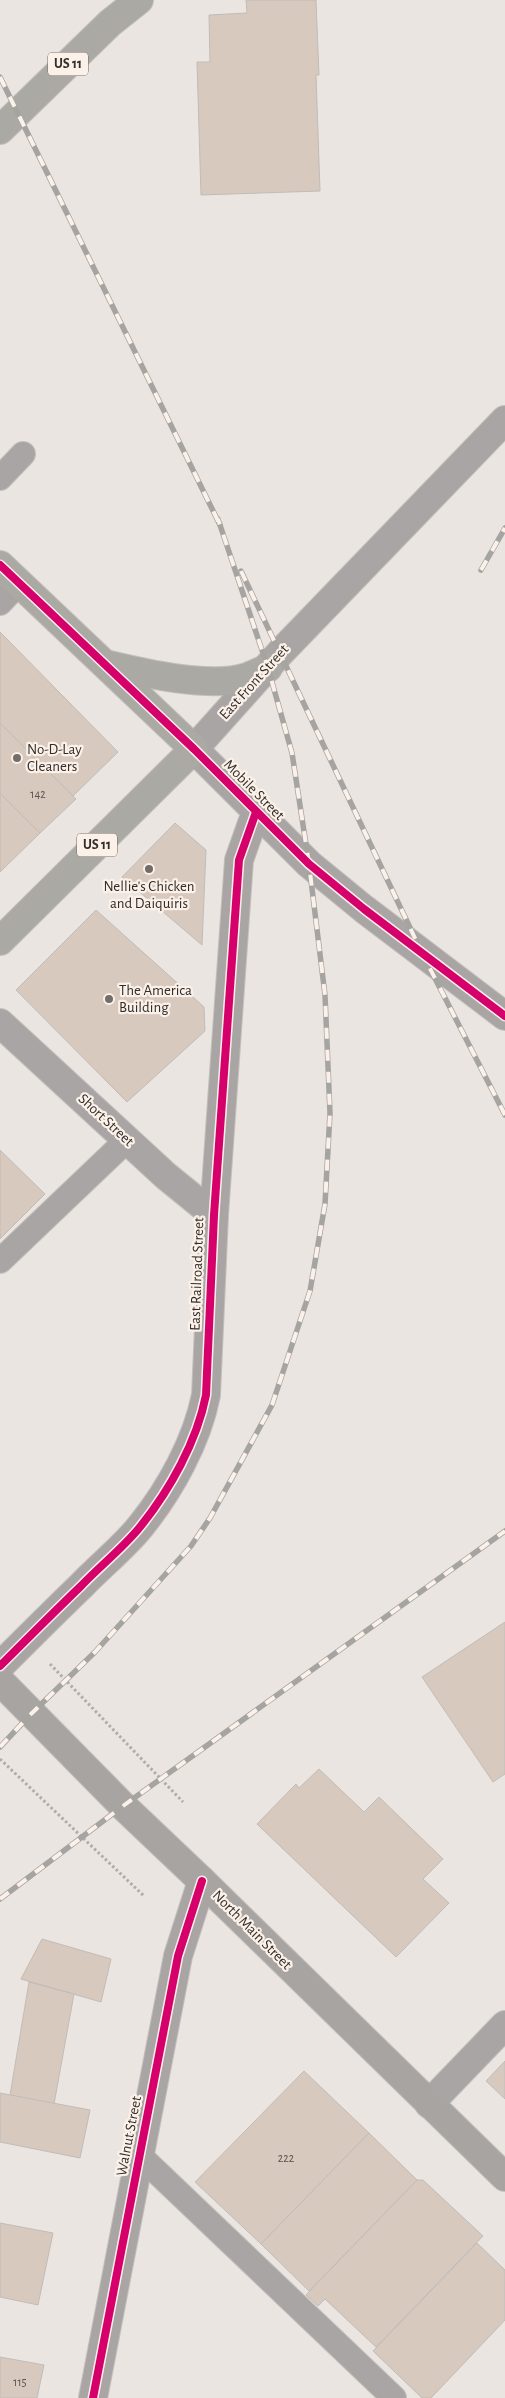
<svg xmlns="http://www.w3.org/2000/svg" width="505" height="2398" font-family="'Alegreya Sans',sans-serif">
<rect width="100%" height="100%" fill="#eae5e0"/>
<g fill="#d8c9bf" stroke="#c0bcb8">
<path d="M 246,0 L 316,0 L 319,75 L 316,75 L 320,191 L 201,195 L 197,62 L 210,62 L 209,15 L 247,13 Z"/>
<path d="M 0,632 L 118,752 L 73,796 L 0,723 Z"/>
<path d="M 0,723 L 76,799 L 40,833 L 0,793 Z"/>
<path d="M 0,793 L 40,833 L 0,872 Z"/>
<path d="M 175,823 L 206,850 L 202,945 L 122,877 Z"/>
<path d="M 96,910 L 204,1007 L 205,1031 L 127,1102 L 16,990 Z"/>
<path d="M 0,1150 L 45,1194 L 0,1239 Z"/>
<path d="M 505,1622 L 505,1774 L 493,1782 L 422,1677 Z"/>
<path d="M 319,1769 L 364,1812 L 379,1797 L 443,1859 L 423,1879 L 449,1903 L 396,1957 L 257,1824 L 296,1784 L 299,1788 Z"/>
<path d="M 42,1939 L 111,1959 L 101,2002 L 21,1979 Z"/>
<path d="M 29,1982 L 74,1994 L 54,2104 L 10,2095 Z"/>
<path d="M 505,2061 L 505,2099 L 486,2081 Z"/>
<path d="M 304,2071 L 369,2133 L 261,2244 L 195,2182 Z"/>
<path d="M 0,2093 L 90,2110 L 80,2158 L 0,2142 Z"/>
<path d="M 369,2133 L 417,2180 L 309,2291 L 261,2244 Z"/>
<path d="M 417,2180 L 423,2180 L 483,2236 L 376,2347 L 325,2299 L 318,2306 L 306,2295 Z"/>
<path d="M 0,2223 L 53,2233 L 38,2305 L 0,2297 Z"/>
<path d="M 477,2243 L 505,2270 L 505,2320 L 431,2398 L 422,2398 L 373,2351 Z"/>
<path d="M 0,2357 L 44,2365 L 37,2398 L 0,2398 Z"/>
</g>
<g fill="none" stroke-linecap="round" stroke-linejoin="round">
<g stroke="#c4c0bc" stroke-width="26">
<g id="service">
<path d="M 0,478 L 23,454"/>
<path d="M 0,603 L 19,583"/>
<path d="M 0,1261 L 127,1140"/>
<path d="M 140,2156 L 394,2398"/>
</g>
</g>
<g stroke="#c4c0bc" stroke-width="30">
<g id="minor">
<path d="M 0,1023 L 166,1176 L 214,1215"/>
<path d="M 0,1666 C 27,1639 54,1612 81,1586 C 100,1566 123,1548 140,1527 C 170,1490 197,1441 206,1395 L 214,1215 L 239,860 L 256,812"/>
</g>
</g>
<g stroke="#c4c0bc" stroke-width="30">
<g id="tertiary">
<path d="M 505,420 L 280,653 L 194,749 L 309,864 L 364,909 L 505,1016"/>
<path d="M 429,2104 L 505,2025"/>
<path d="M 93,2398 L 178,1956 L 202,1881"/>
</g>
</g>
<g stroke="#c4c0bc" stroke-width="30">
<path id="secondary" d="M 0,1681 L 123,1806 L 202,1881 L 505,2177"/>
</g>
<g stroke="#c4c0bc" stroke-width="30">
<g id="primary">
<path d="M 0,130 L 110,23 L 139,0"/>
<path d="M 0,565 L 194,749 L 0,941"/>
<path d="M 105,664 C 143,673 210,689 247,677 C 254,674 261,671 268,668"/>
</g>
</g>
<g stroke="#afacaa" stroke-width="3" stroke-dasharray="2.5 2.5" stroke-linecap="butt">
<path d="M 50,1664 L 183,1802"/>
<path d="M 0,1759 L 144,1896"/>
</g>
<use href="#service" stroke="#a9a5a4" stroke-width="24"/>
<use href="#minor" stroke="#a9a5a4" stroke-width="28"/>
<use href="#tertiary" stroke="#a9a5a4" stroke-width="28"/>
<use href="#secondary" stroke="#a8a4a2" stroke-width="28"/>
<use href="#primary" stroke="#aba9a4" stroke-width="28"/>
<g stroke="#a6a4a1" stroke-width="5.5">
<g id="rail">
<path d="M 0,77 L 220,525"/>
<path d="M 481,570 L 505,528"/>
<path d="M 241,571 L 422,953 L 505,1115"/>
<path d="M 0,1747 L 31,1714 L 95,1652 L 191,1546 L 210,1518 L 272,1405 L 310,1291 L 325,1204 L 330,1113 L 325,995 L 309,864 L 292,753 L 268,668 L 218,519"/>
<path d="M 0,1899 L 123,1806 L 505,1531"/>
</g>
</g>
<use href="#rail" stroke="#fcf1e9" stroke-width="4" stroke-dasharray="11" stroke-linecap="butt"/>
<g stroke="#fcf1e9" stroke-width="11">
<g id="cycleway">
<path d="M 0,565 L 194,749 L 309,864 L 364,909 L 505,1016"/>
<path d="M 0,1666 C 27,1639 54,1612 81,1586 C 100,1566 123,1548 140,1527 C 170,1490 197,1441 206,1395 L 214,1215 L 239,860 L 256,812"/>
<path d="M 93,2398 L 178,1956 L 202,1881"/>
</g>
</g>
<use href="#cycleway" stroke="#d6006c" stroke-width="8"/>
</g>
<g fill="#726d6a" stroke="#fcf1e9" stroke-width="2">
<circle cx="17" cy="758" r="5"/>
<circle cx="149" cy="869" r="5"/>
<circle cx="109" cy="999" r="5"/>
</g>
<g text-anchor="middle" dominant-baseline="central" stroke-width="4.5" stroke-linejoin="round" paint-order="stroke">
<g font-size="12" fill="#5b544f">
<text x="38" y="794">142</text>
<text x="286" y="2158">222</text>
<text x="20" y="2382">115</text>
</g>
<g fill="#fcf1e9" stroke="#6e6863" stroke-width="1">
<rect x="48" y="52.5" width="40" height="23" rx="4"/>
<rect x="77" y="833.5" width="40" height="23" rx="4"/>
</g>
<g font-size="14" font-weight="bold" fill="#312d2a">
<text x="68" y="64">US 11</text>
<text x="97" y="845">US 11</text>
</g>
<g font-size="15" fill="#312d2a" stroke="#fcf1e9">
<text transform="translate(254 682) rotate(-48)">East Front Street</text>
<text transform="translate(254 790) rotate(45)">Mobile Street</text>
<text transform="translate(106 1120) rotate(43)">Short Street</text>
<text transform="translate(197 1274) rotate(-88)">East Railroad Street</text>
<text transform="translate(252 1930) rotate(45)">North Main Street</text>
<text transform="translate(129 2136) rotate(-79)">Walnut Street</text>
</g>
<g font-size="15" fill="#312d2a" stroke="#fcf1e9" text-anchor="start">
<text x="27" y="749">No-D-Lay<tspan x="27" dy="17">Cleaners</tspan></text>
<text x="149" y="886" text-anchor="middle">Nellie's Chicken<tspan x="149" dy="17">and Daiquiris</tspan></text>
<text x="119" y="990">The America<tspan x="119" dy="17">Building</tspan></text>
</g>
</g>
</svg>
